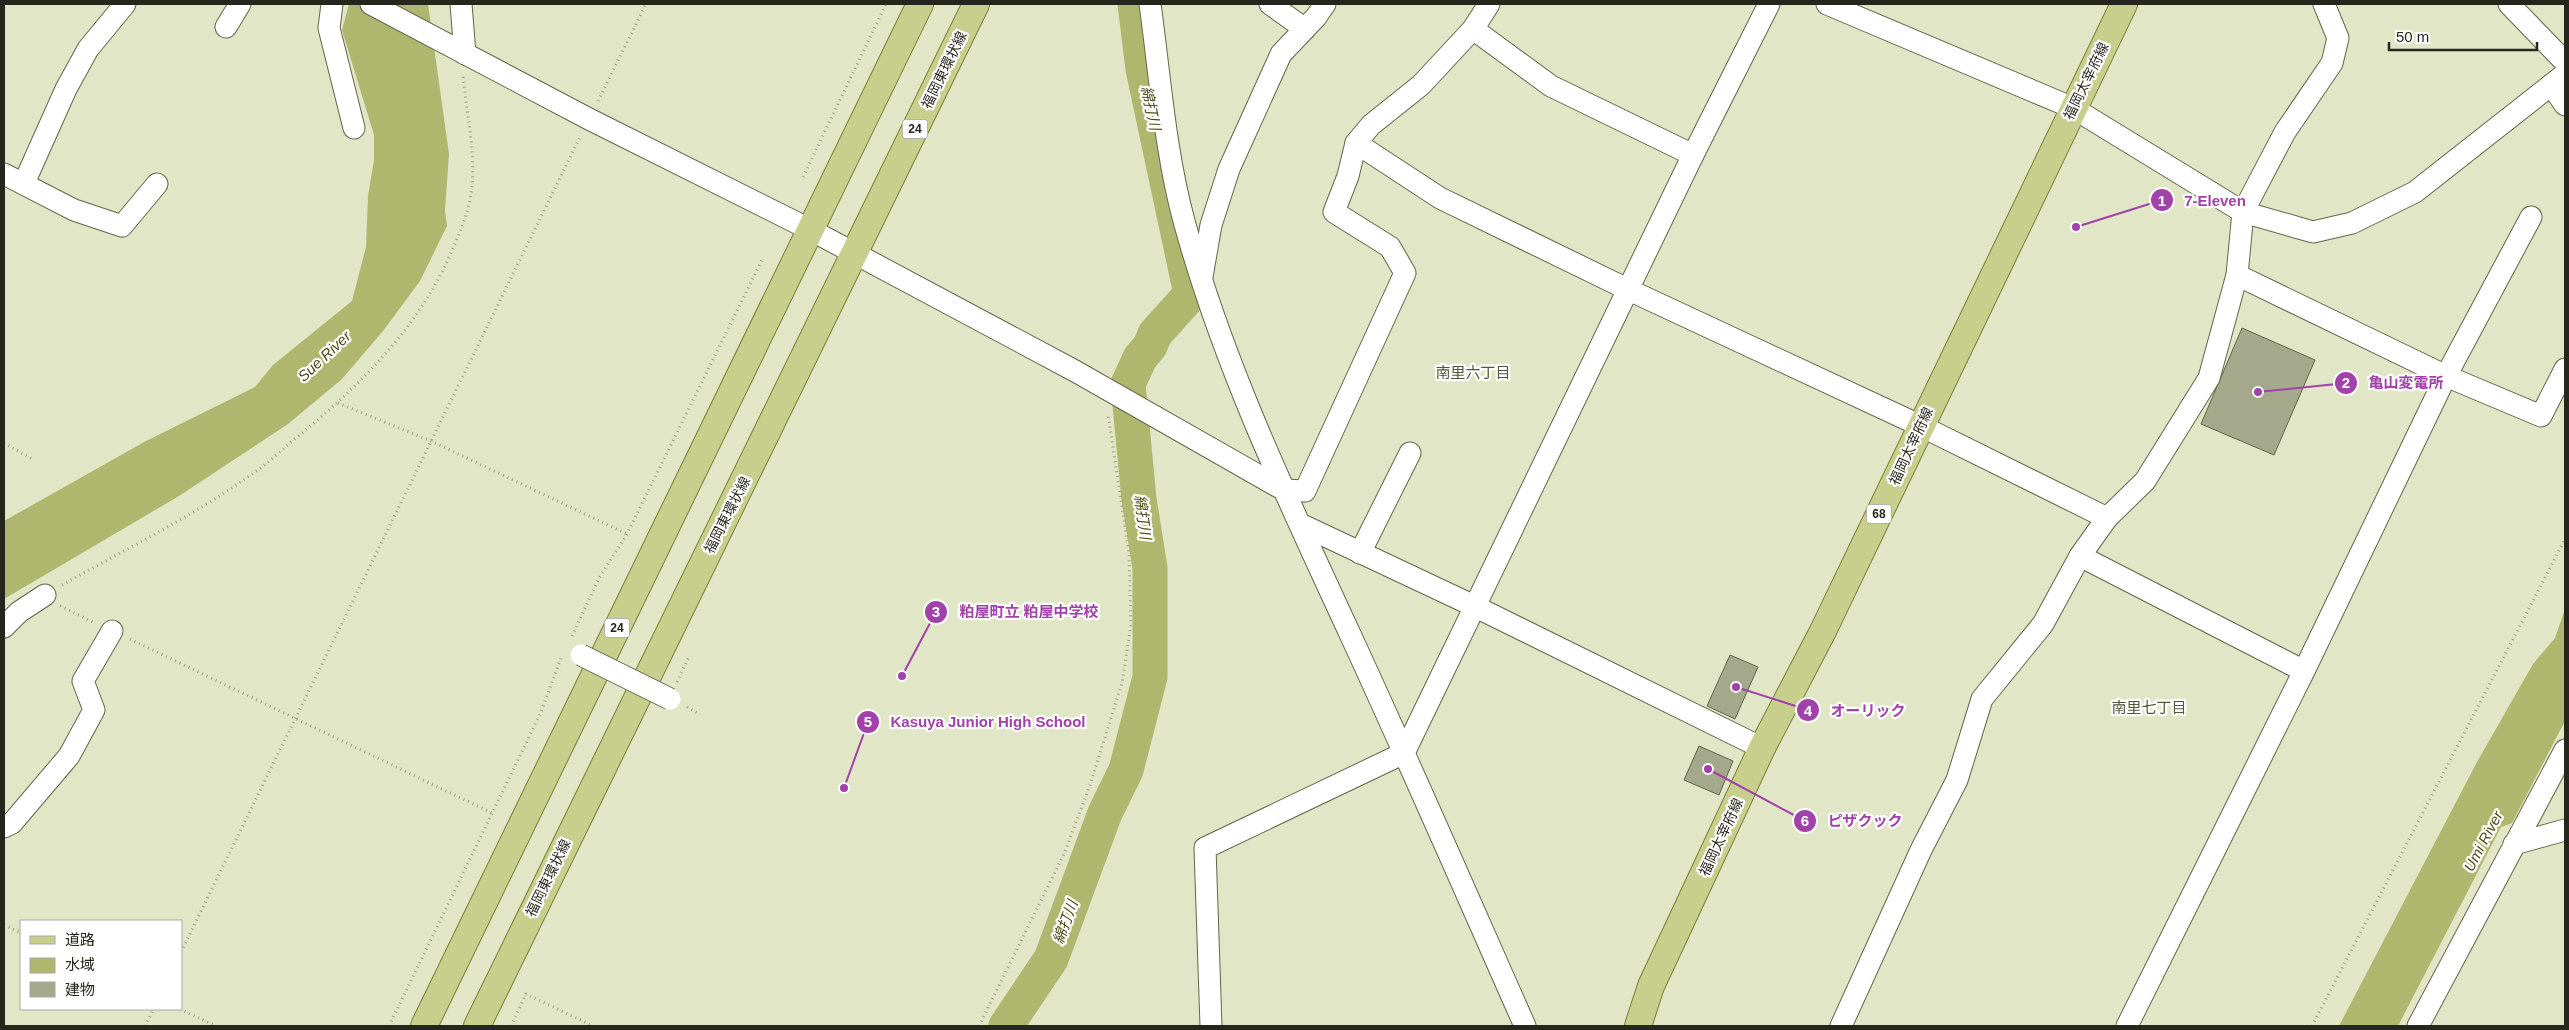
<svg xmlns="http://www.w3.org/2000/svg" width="2569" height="1030" font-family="Helvetica,'Noto Sans JP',sans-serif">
<rect width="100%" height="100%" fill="#e1e6c6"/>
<g fill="#aeb76d">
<path d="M 349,4 L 428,4 L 449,154 L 445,210 L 447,226 L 420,281 L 383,331 L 342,379 L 288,424 L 179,496 L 4,599 L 4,521 L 146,441 L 255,387 L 273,365 L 352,301 L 366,247 L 368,196 L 374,160 L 374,135 L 342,30 Z"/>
<path d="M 2565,609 L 2565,721 L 2512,823 L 2501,827 L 2398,1026 L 2339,1026 L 2477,762 L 2533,664 L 2555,638 Z"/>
</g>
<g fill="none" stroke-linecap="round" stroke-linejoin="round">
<path stroke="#aeb76d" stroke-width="35" d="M 1006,1026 L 1051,959 L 1105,813 L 1126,770 L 1150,677 L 1150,568 L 1139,499 L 1128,384 L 1140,358 L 1150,346 L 1155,334 L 1191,294 L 1143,69 L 1135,4"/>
</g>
<g fill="#a5a98b" stroke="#606449">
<path d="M 2242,328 L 2315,360 L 2274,455 L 2201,424 Z"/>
<path d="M 1730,655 L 1758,667 L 1735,719 L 1707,706 Z"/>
<path d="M 1699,746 L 1733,761 L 1719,795 L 1684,780 Z"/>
</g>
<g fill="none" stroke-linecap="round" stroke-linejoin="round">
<g stroke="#63664b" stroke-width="23">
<g id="minor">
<path d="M 332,4 L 329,28 L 354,128"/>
<path d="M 371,4 L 589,119 L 809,229 L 1075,371 L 1284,490 L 1305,491 L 1405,273 L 1390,247 L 1334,212 L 1348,176 L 1356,143 L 1371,125 L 1421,85 L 1473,29 L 1489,4"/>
<path d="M 461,4 L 465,54"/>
<path d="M 1150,4 C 1160,76 1165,151 1184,221 C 1223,364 1288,500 1350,634 C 1410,764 1467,895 1525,1026"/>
<path d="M 1270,4 L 1305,29"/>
<path d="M 1827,4 L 2073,108 L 2243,212 L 2313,232 L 2352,223 L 2415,192 L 2565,74"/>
<path d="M 2509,4 L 2565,62"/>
<path d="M 226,27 L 240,4"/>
<path d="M 1473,29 L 1551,86 L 1693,155"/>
<path d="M 2551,85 L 2565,105"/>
<path d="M 1356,143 L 1440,198 L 1629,290 L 1921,426 L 2107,518"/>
<path d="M 4,174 L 74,210 L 122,226 L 157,184"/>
<path d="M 24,183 L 66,89 L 88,49 L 125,4"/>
<path d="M 2531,217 L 2446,376 L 2541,416 L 2565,369"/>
<path d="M 1202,277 L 1211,225 L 1229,169 L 1281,54 L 1316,17 L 1325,4"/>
<path d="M 1300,524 L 1474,606 L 1762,748"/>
<path d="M 1360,553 L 1410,453"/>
<path d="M 2080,556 L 2304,671"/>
<path d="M 4,627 L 19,612 L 45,595"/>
<path d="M 4,827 L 12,823 L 69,756 L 94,710 L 83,681 L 112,631"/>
<path d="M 2514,844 L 2565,830"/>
<path d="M 1211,1026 L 1205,848 L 1404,753 L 1693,155 L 1769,4"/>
<path d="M 1841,1026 L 1921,850 L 1957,780 L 1982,699 L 2043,624 L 2080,556 L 2107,518 L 2145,481 L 2209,378 L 2237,275 L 2243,212 L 2285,132 L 2332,63 L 2338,38 L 2324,4"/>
<path d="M 2127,1026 L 2304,671 L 2446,376 L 2237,275"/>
<path d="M 2418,1026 L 2565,750"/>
</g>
</g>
<g stroke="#787f33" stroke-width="28">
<g id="major">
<path d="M 424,1026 L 920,4"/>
<path d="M 477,1026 L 976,4"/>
<path d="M 1638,1026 L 1651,986 L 1762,748 L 1823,631 L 2124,4"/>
</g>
</g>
<g stroke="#9b9f87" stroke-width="3" stroke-dasharray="1 4" stroke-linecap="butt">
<path d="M 598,101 L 646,4"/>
<path d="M 803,177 L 886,4"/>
<path d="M 338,403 L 431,441 L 627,534"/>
<path d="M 4,443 L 34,460"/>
<path d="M 62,585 C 128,548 197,514 258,470 C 273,459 287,445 302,433 C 366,380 425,320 456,241 C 462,226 469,210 471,194 C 477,154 466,114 463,74"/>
<path d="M 60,606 L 95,623"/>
<path d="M 572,636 L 599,578 L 627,534 L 763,258"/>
<path d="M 130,639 L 492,813"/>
<path d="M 677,682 L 688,658"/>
<path d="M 687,707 L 699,714"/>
<path d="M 4,925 L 21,933"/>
<path d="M 181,952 L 581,135"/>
<path d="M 180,1009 L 216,1026"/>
<path d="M 145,1026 L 154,1009"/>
<path d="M 389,1026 L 541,712 L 561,658"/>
<path d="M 511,1026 L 526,994 L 593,1026"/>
<path d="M 979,1026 L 1064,854 L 1090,785 L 1122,683 L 1131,625 L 1129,553 L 1108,414"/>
<path d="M 2312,1026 L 2565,539"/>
</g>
<use href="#minor" stroke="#fff" stroke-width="21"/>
<use href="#major" stroke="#c8ce8c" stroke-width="26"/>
<g stroke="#63664b" stroke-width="23" stroke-linecap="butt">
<path id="minor-bridge" d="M 581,655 L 670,699"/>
</g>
<use href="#minor-bridge" stroke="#fff" stroke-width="21"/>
</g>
<g text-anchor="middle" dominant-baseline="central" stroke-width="4.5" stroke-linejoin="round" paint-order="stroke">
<g fill="#fff" stroke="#676860" stroke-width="1">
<rect x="902.5" y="119.5" width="25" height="19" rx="4"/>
<rect x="1866.5" y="504.5" width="25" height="19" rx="4"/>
<rect x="604.5" y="618.5" width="25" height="19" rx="4"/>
</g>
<g font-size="12" font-weight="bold" fill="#26271c">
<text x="915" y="129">24</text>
<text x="1879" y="514">68</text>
<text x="617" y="628">24</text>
</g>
<g font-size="14" fill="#26271c" stroke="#fff">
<text transform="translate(944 70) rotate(-64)">福岡東環状線</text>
<text transform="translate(2086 81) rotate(-64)">福岡太宰府線</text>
<text transform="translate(1911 446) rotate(-65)">福岡太宰府線</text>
<text transform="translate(727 515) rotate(-63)">福岡東環状線</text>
<text transform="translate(1721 837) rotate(-65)">福岡太宰府線</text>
<text transform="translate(548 878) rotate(-64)">福岡東環状線</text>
</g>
<g font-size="15" font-style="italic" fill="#494e17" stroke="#fff">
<text transform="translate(1151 108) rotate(78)">綿打川</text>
<text transform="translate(324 356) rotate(-43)">Sue River</text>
<text transform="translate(1143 517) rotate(82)">綿打川</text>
<text transform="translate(2483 841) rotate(-62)">Umi River</text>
<text transform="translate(1065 922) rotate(-70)">綿打川</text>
</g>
<g font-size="15" fill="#53573c" stroke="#fff">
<text x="1473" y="372">南里六丁目</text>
<text x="2149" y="707">南里七丁目</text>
</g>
</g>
<path fill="none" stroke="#a141a9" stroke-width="2" d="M2076 227L2162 200M2258 392L2346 383M902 676L936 612M1736 687L1808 710M844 788L868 722M1708 769L1805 821"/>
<g fill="#a141a9" stroke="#fff" stroke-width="2">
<circle cx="2076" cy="227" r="5"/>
<circle cx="2258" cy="392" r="5"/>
<circle cx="902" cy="676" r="5"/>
<circle cx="1736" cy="687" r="5"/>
<circle cx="844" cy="788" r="5"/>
<circle cx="1708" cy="769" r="5"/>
<circle cx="2162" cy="200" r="12"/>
<circle cx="2346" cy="383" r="12"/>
<circle cx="936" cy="612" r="12"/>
<circle cx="1808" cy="710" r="12"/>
<circle cx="868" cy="722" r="12"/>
<circle cx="1805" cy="821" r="12"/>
</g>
<g font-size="15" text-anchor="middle" font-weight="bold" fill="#fff">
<text x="2162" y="206">1</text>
<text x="2346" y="388">2</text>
<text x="936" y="617">3</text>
<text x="1808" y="716">4</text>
<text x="868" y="727">5</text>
<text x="1805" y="826">6</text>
</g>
<g font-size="15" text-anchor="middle" font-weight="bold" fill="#a141a9" stroke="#fff" stroke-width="4.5" stroke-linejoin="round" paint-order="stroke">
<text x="2215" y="206">7-Eleven</text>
<text x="2406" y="388">亀山変電所</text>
<text x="1029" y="617">粕屋町立 粕屋中学校</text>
<text x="1868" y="716">オーリック</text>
<text x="988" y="727">Kasuya Junior High School</text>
<text x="1865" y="826">ピザクック</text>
</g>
<rect width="2569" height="1030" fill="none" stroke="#26271c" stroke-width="10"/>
<rect x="20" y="920" width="162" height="90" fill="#ffffff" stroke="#a8a9a4"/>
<rect x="30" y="936" width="25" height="8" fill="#c8ce8c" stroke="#a8a9a4"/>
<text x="65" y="945" font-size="15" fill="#26271c">道路</text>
<rect x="30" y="958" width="25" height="15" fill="#aeb76d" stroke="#a8a9a4"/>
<text x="65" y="970" font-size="15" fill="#26271c">水域</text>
<rect x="30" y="982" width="25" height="15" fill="#a5a98b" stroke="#a8a9a4"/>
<text x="65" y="995" font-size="15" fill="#26271c">建物</text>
<path d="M2389 42v8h148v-8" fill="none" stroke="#26271c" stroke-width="2.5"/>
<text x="2396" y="42" font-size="15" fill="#26271c" stroke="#ffffff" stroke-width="4" paint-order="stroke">50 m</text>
</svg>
